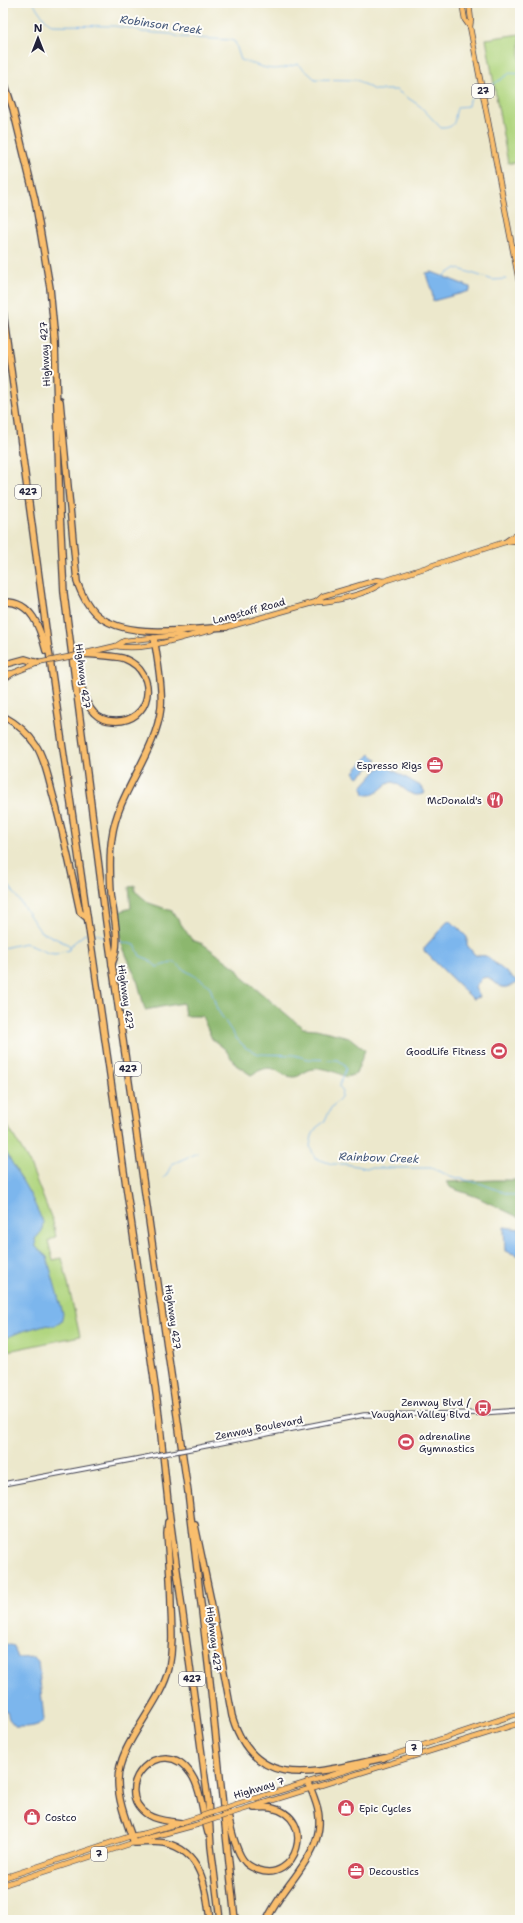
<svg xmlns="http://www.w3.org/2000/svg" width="523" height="1923" font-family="'Shantell Sans',sans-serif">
<rect width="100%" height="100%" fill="#fdfcf7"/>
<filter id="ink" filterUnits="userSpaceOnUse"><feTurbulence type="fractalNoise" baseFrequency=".025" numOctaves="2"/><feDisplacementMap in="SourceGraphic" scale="8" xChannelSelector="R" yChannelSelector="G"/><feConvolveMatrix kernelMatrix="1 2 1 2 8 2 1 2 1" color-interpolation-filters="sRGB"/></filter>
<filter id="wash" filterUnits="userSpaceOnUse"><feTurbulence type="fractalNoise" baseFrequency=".012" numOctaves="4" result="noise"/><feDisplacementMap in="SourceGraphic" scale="16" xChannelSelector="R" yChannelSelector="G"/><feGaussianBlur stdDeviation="0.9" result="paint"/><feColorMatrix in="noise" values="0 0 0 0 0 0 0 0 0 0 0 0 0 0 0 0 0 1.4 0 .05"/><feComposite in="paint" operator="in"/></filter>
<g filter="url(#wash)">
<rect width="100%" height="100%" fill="#ece8cc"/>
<g fill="#b1d680" stroke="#6a7c5e">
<path d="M 520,34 L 520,163 L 508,163 L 486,39 Z"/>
<path d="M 3,1118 L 29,1162 L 53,1222 L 56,1237 L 48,1241 L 53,1260 L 62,1258 L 80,1336 L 3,1352 Z"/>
</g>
<g fill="#8cb76e" stroke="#576c54">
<path d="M 135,885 L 135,891 L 149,903 L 172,911 L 192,940 L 203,944 L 236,968 L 243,978 L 303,1028 L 316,1029 L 349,1037 L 365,1050 L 356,1074 L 346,1077 C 334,1071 318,1064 305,1072 C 301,1074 299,1077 294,1077 C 274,1076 278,1059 251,1075 L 236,1065 L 225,1049 L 212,1039 L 202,1016 L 185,1016 L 183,1003 L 145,1010 L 138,983 L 122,945 L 118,912 L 131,908 L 129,887 Z"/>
<path d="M 494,1180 L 520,1180 L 520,1218 L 477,1197 L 451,1188 L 446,1182 Z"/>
</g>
<g fill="#7cb6ed" stroke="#4f6c94">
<path d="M 432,272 L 470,287 L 470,291 L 433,301 C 433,290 428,284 426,273 Z"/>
<path d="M 370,754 L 377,759 L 372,766 L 358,777 L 354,772 Z"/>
<path d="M 386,766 L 422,787 L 425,793 C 410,800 406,787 393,782 C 382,783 378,799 364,794 L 362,787 L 378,769 Z"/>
<path d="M 451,921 L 467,937 L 467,945 L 475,955 L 486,956 L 517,981 L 517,983 C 502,991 501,987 488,977 L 482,978 L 475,988 L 480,997 L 473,999 L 424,951 L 424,948 L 447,922 Z"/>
<path d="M 3,1147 L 31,1196 L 43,1222 L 42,1231 L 35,1239 L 36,1247 L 47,1257 L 63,1314 L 61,1322 L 55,1326 L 44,1325 L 20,1332 L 3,1339 Z"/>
<path d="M 504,1227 L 520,1229 L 520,1256 L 505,1251 Z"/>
<path d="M 6,1644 L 14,1646 L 18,1658 L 34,1657 L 38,1661 L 44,1720 C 38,1728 25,1727 16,1727 L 9,1719 L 7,1712 L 3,1711 L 3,1645 Z"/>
</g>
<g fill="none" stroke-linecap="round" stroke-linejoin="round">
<g stroke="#7cb6ed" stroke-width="1">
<path d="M 33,3 L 44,18 L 52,25 L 114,26 L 136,29 L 142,32 L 171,34 L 179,37 L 231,40 L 235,42 L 241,60 C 267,68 270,73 298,64 L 315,79 L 357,80 L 374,90 L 396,90 L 420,106 L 441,128 C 460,128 452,117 458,107 L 468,106 L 469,100 L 476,94"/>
<path d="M 491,86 L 510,73 L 520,74"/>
<path d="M 442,277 L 456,268 L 493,280 L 506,279"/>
<path d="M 3,886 L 10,887 L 40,931 L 69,945"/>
<path d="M 92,933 L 106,937"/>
<path d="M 118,941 L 135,945 L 140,956 L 148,959 L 157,967 L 175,962 L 183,969 L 203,981 L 210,987 L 217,1009 L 236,1038 L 246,1048 L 259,1054 L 294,1055 L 308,1059 L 338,1060 L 344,1064 L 346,1069 L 339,1086 L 342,1091 L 341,1097 L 331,1108 L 324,1122 L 316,1128 L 312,1136 L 310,1146 L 315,1158 L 332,1164 L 346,1164 L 366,1168 L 431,1168 L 450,1176 L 482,1184 L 508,1194 L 520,1197"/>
<path d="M 3,948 L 25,943 L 48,953 L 55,954 L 69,950 L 70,946 L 86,933"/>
<path d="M 163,1178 L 166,1176 L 172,1164 L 197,1153"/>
</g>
</g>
</g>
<g filter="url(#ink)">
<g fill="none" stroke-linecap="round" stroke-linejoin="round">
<g stroke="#404051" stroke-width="5.5">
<g id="minor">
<path d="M 195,1448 L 364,1415 L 481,1413 L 520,1410"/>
<path d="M 3,1484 L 152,1456"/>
</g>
</g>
<g stroke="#404051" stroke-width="6">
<g id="major">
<path d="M 462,3 L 465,20 L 470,27"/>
<path d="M 469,3 L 471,20 L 470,27 L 520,287"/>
<path d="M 505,542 L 512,537 L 520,534"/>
<path d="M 316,602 L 323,596 L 377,580 L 384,581 L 505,542 L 520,540"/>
<path d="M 224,628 L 316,602 C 333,602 373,593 384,581"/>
<path d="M 116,646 C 146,652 183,636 213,630"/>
<path d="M 86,653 L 116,646 L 124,641 L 178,635 L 185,636"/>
<path d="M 3,674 L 13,673 L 38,663"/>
<path d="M 3,680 L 13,673"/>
<path d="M 381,1759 L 520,1713"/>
<path d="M 237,1804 L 367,1764"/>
<path d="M 238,1811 L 520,1723"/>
<path d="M 3,1878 L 131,1836 L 146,1833 L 196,1818"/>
<path d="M 3,1885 L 148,1838 L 196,1825"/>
</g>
</g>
<g stroke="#404051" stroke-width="8">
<g id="highway">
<path d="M 3,78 L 13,109 L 35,200 L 50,288 L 55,341 L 60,513 L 64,593 L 106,922 L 188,1492 L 209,1672 L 235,1920"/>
<path d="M 3,311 L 52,673 L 158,1407 L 169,1511 L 208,1800 L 211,1847 L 220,1920"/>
<path d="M 60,401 L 77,582 C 81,593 86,604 95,613 C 124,641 190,629 226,627"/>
<path d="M 3,602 C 32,600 40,628 46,651"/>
<path d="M 74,659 C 81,677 81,699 94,713 C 99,718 106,721 113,721 C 152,724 160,673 125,659 C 119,656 92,655 83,654"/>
<path d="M 3,665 L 25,659 L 38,663"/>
<path d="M 3,716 C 16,723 29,734 37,747 C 46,762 49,782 54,799 C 64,836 72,874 80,912 L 87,918"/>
<path d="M 112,964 C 122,941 113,916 111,892 C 110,874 109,855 112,837 C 118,791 156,754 161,707 C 163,689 157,656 154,638"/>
<path d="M 168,1522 L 167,1534 C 169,1560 171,1585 171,1610 C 172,1630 173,1648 169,1668 C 160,1707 118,1743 118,1781 C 118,1802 127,1823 134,1843 C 144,1843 155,1841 165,1843 C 202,1851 206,1888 210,1920"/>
<path d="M 195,1525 L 211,1601 L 232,1716 C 256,1797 322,1770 384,1758"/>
<path d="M 227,1811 C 230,1824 235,1852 245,1862 C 248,1866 254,1868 258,1870 C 296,1884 318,1818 272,1808 C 266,1807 260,1808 254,1808"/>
<path d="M 181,1823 C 170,1821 157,1821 148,1815 C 108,1788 162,1730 191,1774 C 201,1788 203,1816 208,1833"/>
<path d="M 267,1920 C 284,1881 332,1849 316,1803 C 313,1795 312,1789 307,1783"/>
</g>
</g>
<use href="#minor" stroke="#fff" stroke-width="3.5"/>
<use href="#major" stroke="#f9be6d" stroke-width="4.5"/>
<use href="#highway" stroke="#f9be6d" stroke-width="5.5"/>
<g stroke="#404051" stroke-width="5.5" stroke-linecap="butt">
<path id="minor-bridge" d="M 152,1456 L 195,1448"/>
</g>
<g stroke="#404051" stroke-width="6" stroke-linecap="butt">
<g id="major-bridge">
<path d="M 38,663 L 83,654"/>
<path d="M 196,1818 L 237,1804"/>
<path d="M 196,1825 L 238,1811"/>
</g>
</g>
<use href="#minor-bridge" stroke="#fff" stroke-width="3.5"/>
<use href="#major-bridge" stroke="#f9be6d" stroke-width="4.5"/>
</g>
</g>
<defs>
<g id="office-disc" transform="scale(0.9)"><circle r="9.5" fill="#d1495b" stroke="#fdfcf7"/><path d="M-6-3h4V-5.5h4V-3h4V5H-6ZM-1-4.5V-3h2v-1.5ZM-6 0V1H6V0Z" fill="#fff"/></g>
<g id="restaurant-disc" transform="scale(0.9)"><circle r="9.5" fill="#d1495b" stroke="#fdfcf7"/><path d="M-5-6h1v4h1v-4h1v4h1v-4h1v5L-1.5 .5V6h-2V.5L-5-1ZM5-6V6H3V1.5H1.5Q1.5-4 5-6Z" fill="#fff"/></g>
<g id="stadium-disc" transform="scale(0.9)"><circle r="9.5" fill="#d1495b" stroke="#fdfcf7"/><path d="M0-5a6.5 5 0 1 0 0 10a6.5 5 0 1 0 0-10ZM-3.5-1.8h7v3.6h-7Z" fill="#fff"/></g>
<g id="bus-disc" transform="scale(0.9)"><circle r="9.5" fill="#d1495b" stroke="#fdfcf7"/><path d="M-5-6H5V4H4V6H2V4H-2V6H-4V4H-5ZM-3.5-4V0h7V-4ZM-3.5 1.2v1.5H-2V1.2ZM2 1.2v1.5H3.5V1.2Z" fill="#fff"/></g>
<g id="shop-disc" transform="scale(0.9)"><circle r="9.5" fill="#d1495b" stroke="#fdfcf7"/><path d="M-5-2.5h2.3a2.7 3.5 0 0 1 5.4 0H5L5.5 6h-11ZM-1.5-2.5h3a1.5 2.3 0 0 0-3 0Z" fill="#fff"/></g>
</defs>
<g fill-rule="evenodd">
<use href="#office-disc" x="435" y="765"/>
<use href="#restaurant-disc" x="495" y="800"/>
<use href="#stadium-disc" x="499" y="1051"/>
<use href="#bus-disc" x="483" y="1408"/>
<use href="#stadium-disc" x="406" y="1442"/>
<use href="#shop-disc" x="346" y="1808"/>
<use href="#shop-disc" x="32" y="1817"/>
<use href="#office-disc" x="356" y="1871"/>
</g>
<g text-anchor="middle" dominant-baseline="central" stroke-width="4" stroke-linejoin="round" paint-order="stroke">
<g fill="#fdfcf7" stroke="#646373" stroke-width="1">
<rect x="472" y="84" width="22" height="14" rx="3"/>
<rect x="15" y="485" width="26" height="14" rx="3"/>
<rect x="115" y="1062" width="26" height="14" rx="3"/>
<rect x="179" y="1672" width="26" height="14" rx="3"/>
<rect x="406" y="1741" width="16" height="14" rx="3"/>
<rect x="91" y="1847" width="16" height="14" rx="3"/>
</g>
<g font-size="9" font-weight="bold" fill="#22223b">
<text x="483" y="91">27</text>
<text x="28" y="492">427</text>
<text x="128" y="1069">427</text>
<text x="192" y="1679">427</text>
<text x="414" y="1748">7</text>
<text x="99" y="1854">7</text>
</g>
<g font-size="10" fill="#22223b" stroke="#fdfcf7">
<text transform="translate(45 354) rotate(-93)">Highway 427</text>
<text transform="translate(249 611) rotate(-15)">Langstaff Road</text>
<text transform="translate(83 676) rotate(83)">Highway 427</text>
<text transform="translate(126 997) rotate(82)">Highway 427</text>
<text transform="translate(173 1317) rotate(82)">Highway 427</text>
<text transform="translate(259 1428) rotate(-11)">Zenway Boulevard</text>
<text transform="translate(214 1639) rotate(83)">Highway 427</text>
<text transform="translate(259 1788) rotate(-17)">Highway 7</text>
</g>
<g font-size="10" fill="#22223b" stroke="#fdfcf7" text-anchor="end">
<text x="422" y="765">Espresso Rigs</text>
<text x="482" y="800">McDonald's</text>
<text x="486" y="1051">GoodLife Fitness</text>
<text x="470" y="1402">Zenway Blvd /<tspan x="470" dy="12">Vaughan Valley Blvd</tspan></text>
<text x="419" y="1436" text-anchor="start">adrenaline<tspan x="419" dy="12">Gymnastics</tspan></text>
<text x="359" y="1808" text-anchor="start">Epic Cycles</text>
<text x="45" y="1817" text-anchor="start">Costco</text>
<text x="369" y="1871" text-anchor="start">Decoustics</text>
</g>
<g font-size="11" font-style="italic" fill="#425679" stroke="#fdfcf7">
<text transform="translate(161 25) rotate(8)">Robinson Creek</text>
<text transform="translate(379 1158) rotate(2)">Rainbow Creek</text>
</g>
</g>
<rect width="523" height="1923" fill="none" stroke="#fdfcf7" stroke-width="16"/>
<g transform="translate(38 38)" stroke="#fdfcf7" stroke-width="3" paint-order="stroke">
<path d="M0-3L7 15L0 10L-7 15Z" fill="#22223b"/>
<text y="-6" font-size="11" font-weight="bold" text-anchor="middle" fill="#22223b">N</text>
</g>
</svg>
